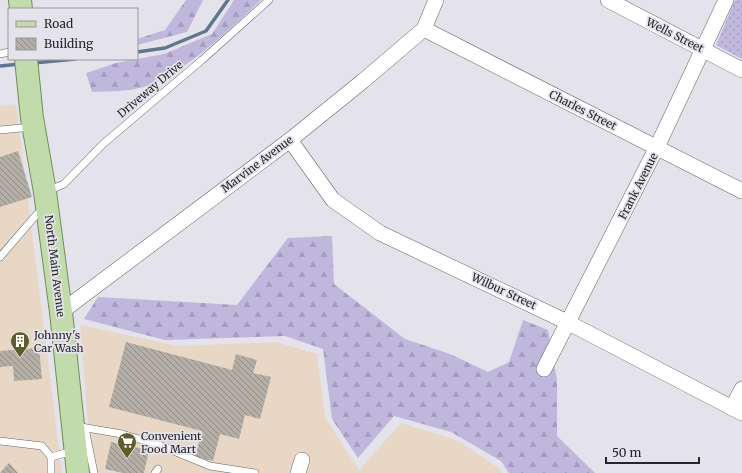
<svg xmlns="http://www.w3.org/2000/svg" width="742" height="473" font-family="Merriweather,serif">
<defs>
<pattern id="green-dots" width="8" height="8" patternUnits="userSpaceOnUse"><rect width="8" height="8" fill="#bfb7dc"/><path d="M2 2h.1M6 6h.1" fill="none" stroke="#a49dbd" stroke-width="1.8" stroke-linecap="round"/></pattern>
<pattern id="forest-firs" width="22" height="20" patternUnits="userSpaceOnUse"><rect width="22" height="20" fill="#bfb7dc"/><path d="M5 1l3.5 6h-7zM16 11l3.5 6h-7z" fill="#a49dbd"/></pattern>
<pattern id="building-back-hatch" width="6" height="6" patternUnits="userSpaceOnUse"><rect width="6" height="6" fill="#b3aea6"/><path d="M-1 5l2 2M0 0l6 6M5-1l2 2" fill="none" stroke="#918d87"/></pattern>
</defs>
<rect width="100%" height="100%" fill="#e4e3eb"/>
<g fill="#e9d7c6">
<path d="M 16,104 L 62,473 L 0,473 L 0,106 Z"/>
<path d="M 80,325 L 178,346 L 276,342 L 317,354 L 325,417 L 359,470 L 401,423 L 459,441 L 500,469 L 502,473 L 92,473 Z"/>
</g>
<path fill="url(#green-dots)" d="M 735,0 L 742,0 L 742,59 L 716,45 Z"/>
<g fill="url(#forest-firs)">
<path d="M 186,0 L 203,0 L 187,32 L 137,45 L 137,39 L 165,30 Z"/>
<path d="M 234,0 L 261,0 C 230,29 177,81 135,89 C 121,92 106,91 92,92 L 86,73 L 116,63 L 164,54 L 212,34 Z"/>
<path d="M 332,236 L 334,284 L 405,339 L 450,354 L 488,372 L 509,362 L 523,320 L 548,330 L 557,380 L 557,436 L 595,473 L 509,473 L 501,461 L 451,432 L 394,416 L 358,458 L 332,419 L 323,349 L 285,336 L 165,340 L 84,319 L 98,297 L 237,305 L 288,238 Z"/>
</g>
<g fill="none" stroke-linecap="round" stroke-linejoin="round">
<g stroke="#5f768e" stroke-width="3.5">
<path d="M 137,52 L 165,48 L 206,31 L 228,0"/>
<path d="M 34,63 L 75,59"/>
<path d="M 0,66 L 20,64"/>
</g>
</g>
<g fill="url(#building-back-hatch)">
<path d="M 18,151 L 32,197 L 0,207 L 0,157 Z"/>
<path d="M 126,342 L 232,370 L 236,354 L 257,360 L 253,373 L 271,377 L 260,419 L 245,415 L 239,439 L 220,434 L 213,461 L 195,457 L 202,431 L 109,407 Z"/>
<path d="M 39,348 L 42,379 L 14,381 L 13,366 L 0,367 L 0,351 Z"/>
<path d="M 111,442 L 149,450 L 144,473 L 123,473 L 105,469 Z"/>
<path d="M 9,463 L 18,473 L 0,473 Z"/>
</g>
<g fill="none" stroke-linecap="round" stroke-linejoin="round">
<g stroke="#64636a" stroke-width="8">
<g id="service">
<path d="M 0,54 L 9,52"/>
<path d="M 0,130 L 32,127"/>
<path d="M 47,191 L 64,184 L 103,144 L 202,60 L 269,0"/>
<path d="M 0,257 L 37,214 L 45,211"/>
<path d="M 75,426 L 122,434 L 159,445 L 210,466 L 255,473"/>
<path d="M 85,428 L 94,473"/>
<path d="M 0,441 L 42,446 L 51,457 L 51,473"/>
<path d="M 51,457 L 73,451"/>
<path d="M 155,473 L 158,469"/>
</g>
</g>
<g stroke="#64636a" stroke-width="16">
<g id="minor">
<path d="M 608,0 L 742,70"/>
<path d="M 424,29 L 742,191"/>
<path d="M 290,140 L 333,200 L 380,233 L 567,322 L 742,413"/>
<path d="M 61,312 L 290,140 L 363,81 L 424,29 L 436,0"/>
<path d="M 544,369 L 657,147 L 726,0"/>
<path d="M 732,408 L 742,389"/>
<path d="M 298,473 L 302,460"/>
</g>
</g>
<g stroke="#708d58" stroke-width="24">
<g id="primary">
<path d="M 20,0 L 21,9"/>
<path d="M 26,59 L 32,118 L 45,192 L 61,312 L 78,473"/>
</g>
</g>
<use href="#service" stroke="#fff" stroke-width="7"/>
<use href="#minor" stroke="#fff" stroke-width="15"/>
<use href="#primary" stroke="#c1dcaa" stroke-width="22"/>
</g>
<defs>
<g id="building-pin" transform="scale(1)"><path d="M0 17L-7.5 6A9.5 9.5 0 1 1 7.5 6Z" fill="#5f5c29" stroke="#e4e3eb"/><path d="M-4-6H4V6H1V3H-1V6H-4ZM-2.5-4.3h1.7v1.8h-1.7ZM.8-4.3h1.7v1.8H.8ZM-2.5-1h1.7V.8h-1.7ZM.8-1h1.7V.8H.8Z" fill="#fff"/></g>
<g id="supermarket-pin" transform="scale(1)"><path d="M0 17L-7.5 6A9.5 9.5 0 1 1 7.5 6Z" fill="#5f5c29" stroke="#e4e3eb"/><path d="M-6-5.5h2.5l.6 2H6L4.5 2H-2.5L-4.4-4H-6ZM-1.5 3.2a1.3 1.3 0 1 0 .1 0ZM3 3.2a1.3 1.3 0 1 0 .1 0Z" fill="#fff"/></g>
</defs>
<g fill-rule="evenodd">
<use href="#building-pin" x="20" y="341"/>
<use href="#supermarket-pin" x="127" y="442"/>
</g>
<g text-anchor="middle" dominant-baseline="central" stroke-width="3.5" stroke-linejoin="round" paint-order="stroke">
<g font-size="11" fill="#262629" stroke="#e4e3eb">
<text transform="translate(675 35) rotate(27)">Wells Street</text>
<text transform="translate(150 89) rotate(-40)">Driveway Drive</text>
<text transform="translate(583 110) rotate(27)">Charles Street</text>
<text transform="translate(257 164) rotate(-37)">Marvine Avenue</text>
<text transform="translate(638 186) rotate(-63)">Frank Avenue</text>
<text transform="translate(55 266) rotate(83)">North Main Avenue</text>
<text transform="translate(504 291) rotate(25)">Wilbur Street</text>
</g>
<g font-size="11" fill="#262629" stroke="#e4e3eb" text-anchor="start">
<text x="34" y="335">Johnny's<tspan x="34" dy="13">Car Wash</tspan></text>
<text x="141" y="436">Convenient<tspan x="141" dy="13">Food Mart</tspan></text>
</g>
</g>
<rect x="8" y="8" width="130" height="52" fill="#e4e3eb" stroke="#98979d"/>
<rect x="16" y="21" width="20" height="6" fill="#c1dcaa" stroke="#98979d"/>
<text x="44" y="28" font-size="12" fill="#262629">Road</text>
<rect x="16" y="38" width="20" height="12" fill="url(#building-back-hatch)" stroke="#98979d"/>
<text x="44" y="48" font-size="12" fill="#262629">Building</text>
<path d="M606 457v6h93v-6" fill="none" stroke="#262629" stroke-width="2"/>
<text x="612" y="457" font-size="12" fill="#262629" stroke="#e4e3eb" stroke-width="3" paint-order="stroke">50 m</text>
</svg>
